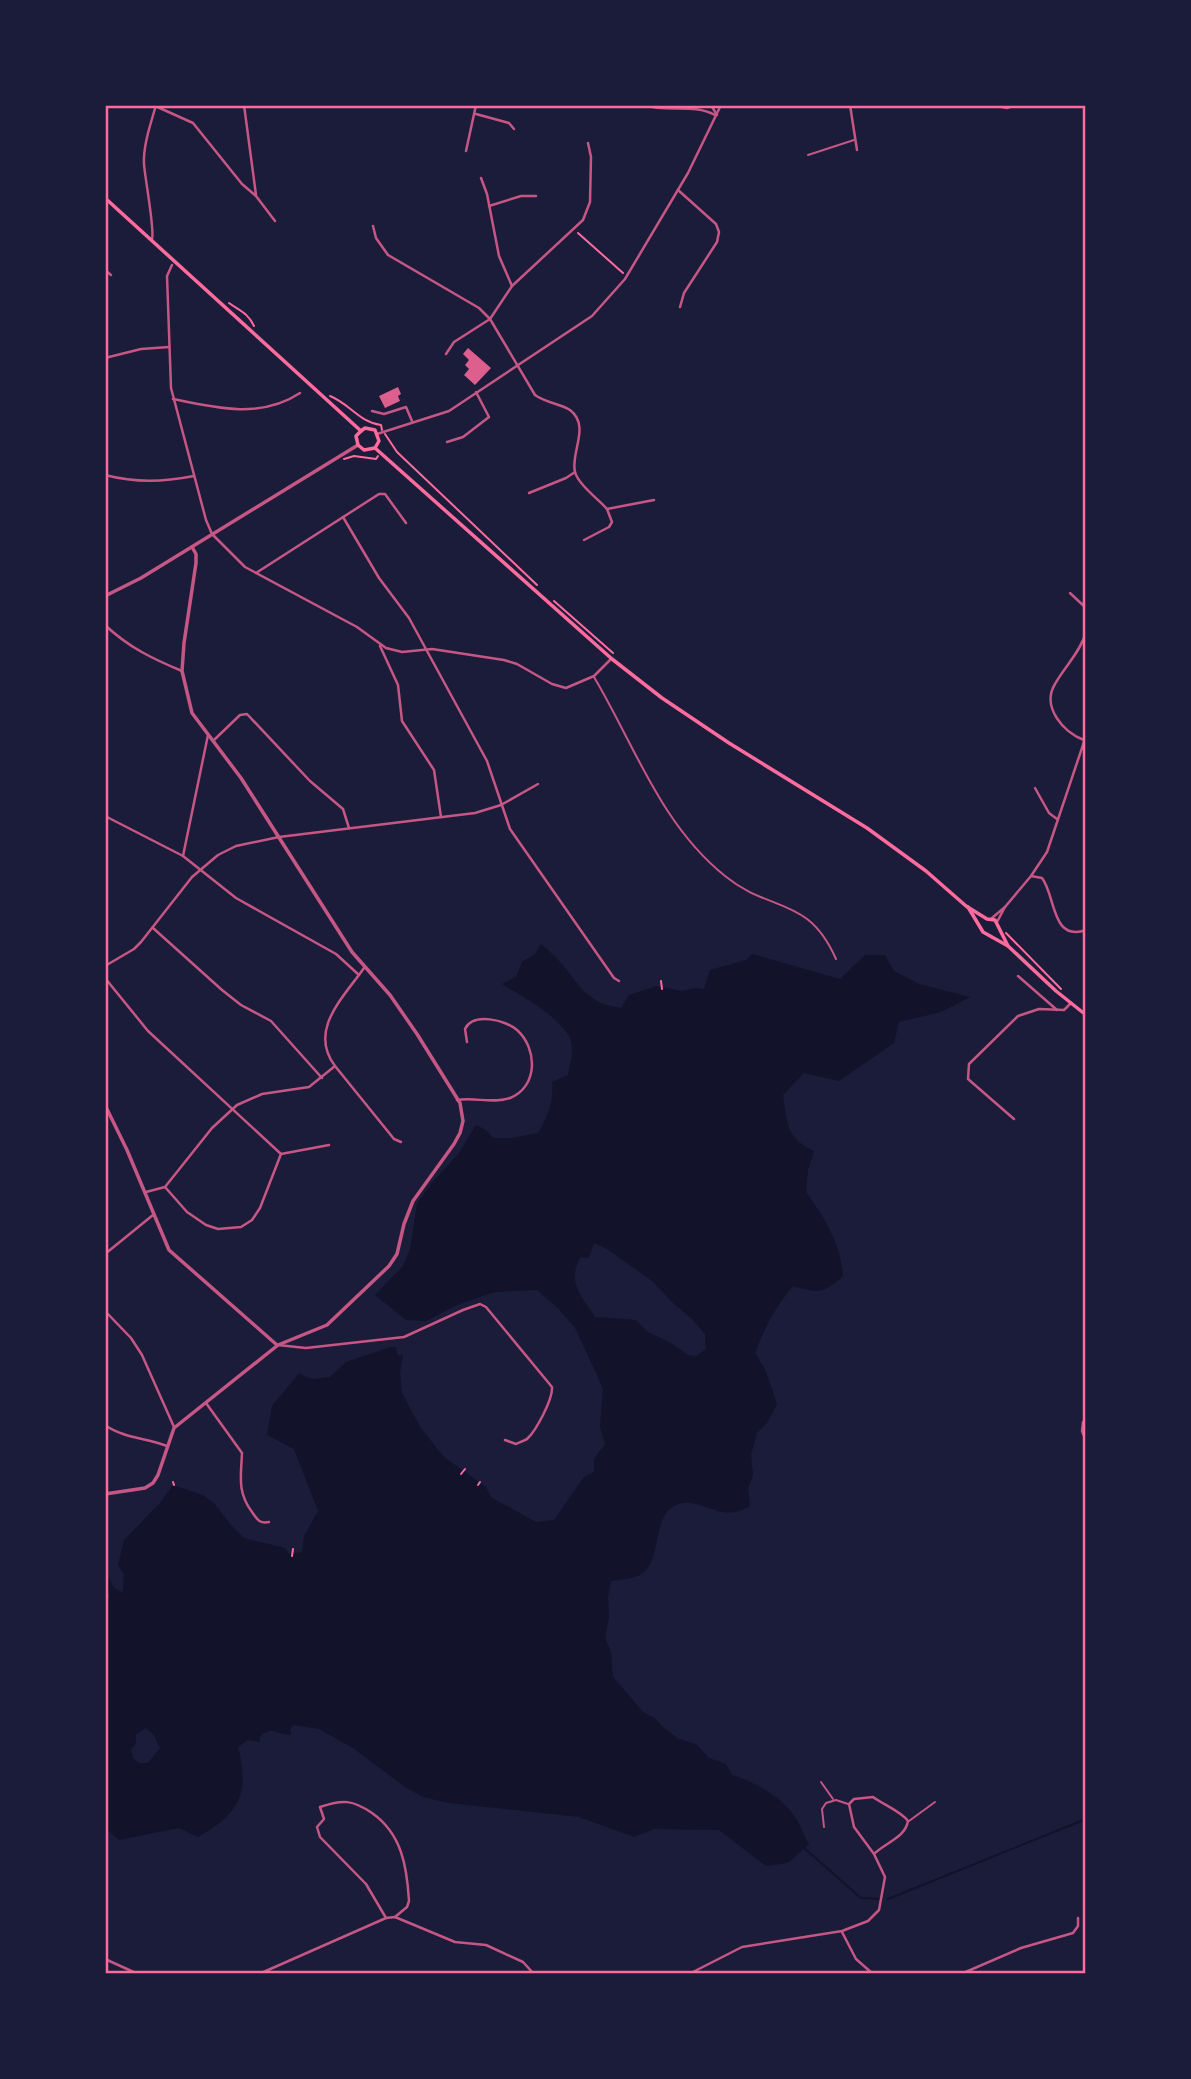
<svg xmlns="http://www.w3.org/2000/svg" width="1191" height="2079" font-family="'IBM Plex Serif',serif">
<rect width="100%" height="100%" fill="#1b1b3a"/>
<path fill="#12122b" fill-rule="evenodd" d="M 541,944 C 548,950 555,956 561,963 C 580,986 588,1004 621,1008 L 629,995 L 656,986 L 682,991 L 695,988 L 704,989 L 710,970 L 746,960 L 752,954 L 840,979 L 865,955 L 885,955 L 894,971 L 919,984 L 970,997 L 941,1012 L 899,1022 L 894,1043 L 839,1081 L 804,1073 L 783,1095 C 787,1123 787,1139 814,1151 L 808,1170 L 806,1192 C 824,1217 841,1244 843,1276 C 824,1293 819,1294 793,1286 C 776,1306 764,1328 755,1353 L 765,1369 L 777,1404 L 767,1423 L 757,1433 L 751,1455 L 753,1475 L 748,1488 L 750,1506 C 746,1508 740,1511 735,1512 C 714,1516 697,1496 676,1505 C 652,1516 662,1558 643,1573 C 635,1579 620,1580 611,1581 L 608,1597 L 609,1617 L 605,1638 L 611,1652 L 613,1677 L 643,1712 L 655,1718 L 666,1730 L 679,1739 L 696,1744 L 709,1758 L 726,1764 L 732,1775 C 754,1782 779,1795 793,1814 C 800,1823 803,1835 809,1844 L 788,1863 L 766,1866 L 719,1830 L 654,1829 L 634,1837 L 579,1817 L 449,1803 L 423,1797 L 405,1787 L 353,1748 L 319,1729 L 294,1725 L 290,1728 L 291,1735 C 277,1735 271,1725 260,1737 L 260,1742 L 248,1740 L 238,1747 C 250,1794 239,1814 198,1837 L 179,1828 L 119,1840 L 105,1828 L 105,1605 L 110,1597 L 105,1588 L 105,1577 L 110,1579 C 112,1587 115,1590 123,1592 L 124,1574 L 118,1565 L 124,1540 L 160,1503 L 173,1485 L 203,1495 L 215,1504 L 230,1524 L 244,1538 L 285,1548 L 289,1554 L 302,1552 L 304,1536 L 318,1511 L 294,1449 L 267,1435 L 272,1406 L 299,1373 L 312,1379 L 330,1377 L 346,1362 L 390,1347 L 396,1347 L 398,1356 L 403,1354 L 400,1373 L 402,1393 L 420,1427 L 444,1457 L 486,1487 L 492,1498 L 536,1522 L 554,1520 L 584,1477 L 594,1472 L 594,1459 L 605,1444 L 600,1427 L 603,1389 L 596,1373 L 575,1328 L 559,1309 L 537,1290 L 494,1292 L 457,1305 L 426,1321 L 406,1320 L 375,1295 L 403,1266 L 410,1249 L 417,1204 L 431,1184 L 459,1153 L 476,1125 L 486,1130 L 493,1138 L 511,1138 L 538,1133 C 548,1116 554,1102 552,1082 L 568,1075 C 570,1065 574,1051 571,1041 C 564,1019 521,995 502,984 L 516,977 L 522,962 L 535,954 ZM 594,1243 L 607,1249 L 652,1281 L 674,1304 L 692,1319 L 705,1334 L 706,1349 L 696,1356 L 688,1355 L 671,1343 L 648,1332 L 636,1320 L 595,1317 C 581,1295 566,1282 581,1257 L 589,1258 ZM 146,1728 L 154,1735 L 160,1748 L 148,1763 L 139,1763 L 133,1758 L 131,1750 L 136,1743 L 136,1734 Z"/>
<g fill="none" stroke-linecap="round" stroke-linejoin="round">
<g stroke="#12122b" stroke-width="2">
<path d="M 804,1848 L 861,1898 L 879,1899"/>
<path d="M 888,1899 L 1086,1819"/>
</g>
</g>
<g fill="#dd5f8e">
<path d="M 468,348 L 491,368 L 475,385 L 464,375 L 469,369 L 465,365 L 469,360 L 463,354 Z"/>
<path d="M 398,387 L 401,394 L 398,396 L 400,401 L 385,408 L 379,396 Z"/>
</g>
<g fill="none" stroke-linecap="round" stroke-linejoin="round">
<g stroke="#ff6b9d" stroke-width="2">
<path d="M 578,233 L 623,273"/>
<path d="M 229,303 C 240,311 248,313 254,326"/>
<path d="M 330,396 C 350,404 359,422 381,425 L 382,430"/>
<path d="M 385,434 L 397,452 L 537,585"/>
<path d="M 344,459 L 354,456 L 376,459 L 378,456"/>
<path d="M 554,601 L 613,653"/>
<path d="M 1006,933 L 1061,989"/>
<path d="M 661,981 L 662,989"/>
<path d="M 461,1474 L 465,1469"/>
<path d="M 173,1482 L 174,1485"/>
<path d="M 478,1485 L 480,1482"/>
<path d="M 292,1556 L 293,1549"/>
</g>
<g stroke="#c65784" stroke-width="2">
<path d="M 808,155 L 854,140"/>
<path d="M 594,677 C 635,746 661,825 725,876 C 770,913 808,895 836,959"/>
<path d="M 821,1782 L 833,1799"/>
<path d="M 909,1821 L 935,1802"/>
<path d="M 824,1827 L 822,1809 L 826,1803 L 836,1800 L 848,1804"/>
</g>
<g stroke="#c65784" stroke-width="2.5">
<path d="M 153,105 L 193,123 L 242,184 L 256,196 L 275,221"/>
<path d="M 244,105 L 256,195"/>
<path d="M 644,105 C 668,113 693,103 715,115"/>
<path d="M 711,105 L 717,115"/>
<path d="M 850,105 L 857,150"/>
<path d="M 991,105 L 1007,108 L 1016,105"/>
<path d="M 476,114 L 509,123 L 514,129"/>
<path d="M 466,151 L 476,105"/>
<path d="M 481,178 L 487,194 L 499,256 L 512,286"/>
<path d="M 678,190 L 716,224 L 719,232 L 717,242 L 684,293 L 680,307"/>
<path d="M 489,206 L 521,196 L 536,196"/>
<path d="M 373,226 L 376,238 L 388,255 L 479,308 L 490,319 L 535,395 C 546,403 561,404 570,410 C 591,426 570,453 575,472 C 578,484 598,499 607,509 L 654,500"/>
<path d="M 152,239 C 155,230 145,179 144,164 C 143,145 151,123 156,105"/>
<path d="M 172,265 L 167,276 L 171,388 L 206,520 L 212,534 L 245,567 L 357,627 L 386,648 L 402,652 L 432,649 L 504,660 L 517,664 L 552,684 L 566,688 L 594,676 L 611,659"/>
<path d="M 105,270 L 111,275"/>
<path d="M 446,354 L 454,342 L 490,319 L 512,286 L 583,220 L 590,202 L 591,157 L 588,143"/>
<path d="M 105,358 L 141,349 L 169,347"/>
<path d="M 173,399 C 215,408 261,419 300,393"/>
<path d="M 372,411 L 384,414 L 406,407 L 412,421"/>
<path d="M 377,434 L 449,411 L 592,316 L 625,279 L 688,173 L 721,105"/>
<path d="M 447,442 L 463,437 L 489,417 L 476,392"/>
<path d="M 105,475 C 136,483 163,482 194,476"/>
<path d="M 529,493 L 566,478 L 575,472"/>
<path d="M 343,517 L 379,578 L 409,618 L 487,761 L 510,829 L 614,978 L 619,981"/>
<path d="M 584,540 L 609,527 L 612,522 L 607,509"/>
<path d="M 256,573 L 379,494 L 385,494 L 406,523"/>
<path d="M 1070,593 L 1086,608"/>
<path d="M 105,625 C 128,647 153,659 182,671"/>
<path d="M 380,646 L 398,685 L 402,721 L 434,770 L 441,817"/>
<path d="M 214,740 L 240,715 L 247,714 L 310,781 L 343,809 L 349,828"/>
<path d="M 1084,740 C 1064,733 1041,707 1055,684 C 1065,666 1079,654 1086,633"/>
<path d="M 1035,788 L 1049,813 L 1057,819"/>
<path d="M 105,816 L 183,856 L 236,898 L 336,954 L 359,975"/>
<path d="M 183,856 L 208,735"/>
<path d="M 1031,876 L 1042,878 C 1056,896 1051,942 1086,930"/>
<path d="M 1005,907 L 1031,876 L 1047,852 L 1086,736"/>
<path d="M 992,918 L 1005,907 L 997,922"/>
<path d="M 153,928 L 222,990 L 241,1005 L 271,1021 L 322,1078"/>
<path d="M 105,966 L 134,949 L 141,942 L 192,877 L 218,855 L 236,846 L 279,837 L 475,813 L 501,805 L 538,784"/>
<path d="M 1018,976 L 1057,1010"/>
<path d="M 105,978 L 148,1031 L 281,1154 L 329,1145"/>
<path d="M 335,1066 L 394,1139 L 401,1142"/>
<path d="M 457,1100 C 475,1097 493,1104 510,1098 C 538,1087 538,1049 517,1030 C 506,1020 473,1012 465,1029 L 467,1042"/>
<path d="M 1014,1119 L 968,1079 L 969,1064 L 1018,1016 L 1039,1009 L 1064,1010 L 1071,1003"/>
<path d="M 165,1187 L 187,1212 L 206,1225 L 218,1229 L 241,1227 L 252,1220 L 260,1208 L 281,1154"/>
<path d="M 146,1192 L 165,1187 L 212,1128 L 237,1105 L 262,1094 L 309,1087 L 335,1066 C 308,1030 343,998 364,968"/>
<path d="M 105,1254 L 153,1215"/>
<path d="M 105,1311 L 131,1338 L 142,1355 L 174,1427"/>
<path d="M 278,1345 L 306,1348 L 404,1337 L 463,1310 L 480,1304 L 486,1307 L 552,1387 C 553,1399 536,1431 527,1439 C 526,1440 518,1443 516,1444 L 505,1440"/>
<path d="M 206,1403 L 242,1453 C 241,1476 237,1492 252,1512 C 257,1519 259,1524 269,1522"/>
<path d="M 1086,1420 L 1083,1422 L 1082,1431 L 1086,1441"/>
<path d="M 105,1425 C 123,1438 146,1438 167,1446"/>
<path d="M 386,1918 L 366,1884 L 320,1837 L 317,1827 L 324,1819 L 320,1807 C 343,1799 353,1800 372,1813 C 402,1834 407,1867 409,1901 L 407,1907 L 395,1917"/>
<path d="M 842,1932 L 856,1959 L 873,1974"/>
<path d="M 105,1959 L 138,1974"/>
<path d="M 259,1974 L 386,1918 L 395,1917 L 455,1942 L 486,1945 L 523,1962 L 534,1974"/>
<path d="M 689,1974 L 742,1947 L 842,1931 L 868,1921 L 879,1910 L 885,1877 L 874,1854 C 886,1842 905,1838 908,1821 C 902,1812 884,1805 873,1797 L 854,1799 L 849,1804 L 854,1827 L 874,1854"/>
<path d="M 961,1974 L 1021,1948 L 1073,1933 L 1078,1926 L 1078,1918"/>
</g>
<g stroke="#c65784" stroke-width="3.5">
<path d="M 105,596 L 141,578 L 358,445"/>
<path d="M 105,1105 L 127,1150 L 169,1250 L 277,1345"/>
<path d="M 105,1494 L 145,1488 L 153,1483 L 158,1475 L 174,1428 L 278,1345 L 327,1325 L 389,1266 L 397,1254 L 404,1224 L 413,1201 L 454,1144 L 460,1133 L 463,1121 L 460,1103 L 417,1034 L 390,995 L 352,952 L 241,778 L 192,713 L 182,671 L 184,643 L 196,563 L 196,554 L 192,547"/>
</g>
<g stroke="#ff6b9d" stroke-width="3.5">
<path d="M 105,198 L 361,431"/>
<path d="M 361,431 L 356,436 L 358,445 L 364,450 L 375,448"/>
<path d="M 361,431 L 365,428 L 375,430 L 379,441 L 375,448"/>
<path d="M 375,448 L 612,659 L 662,698 L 729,743 L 867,828 L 926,871 L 966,906 L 987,919 L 995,920 L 1008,946"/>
<path d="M 968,907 L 983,932 L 1008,946 L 1056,991 L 1086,1015"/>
</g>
</g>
<rect width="1191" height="2079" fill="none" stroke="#1b1b3a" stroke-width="214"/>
<rect x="107" y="107" width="977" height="1865" fill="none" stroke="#ff6b9d" stroke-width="2.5"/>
</svg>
